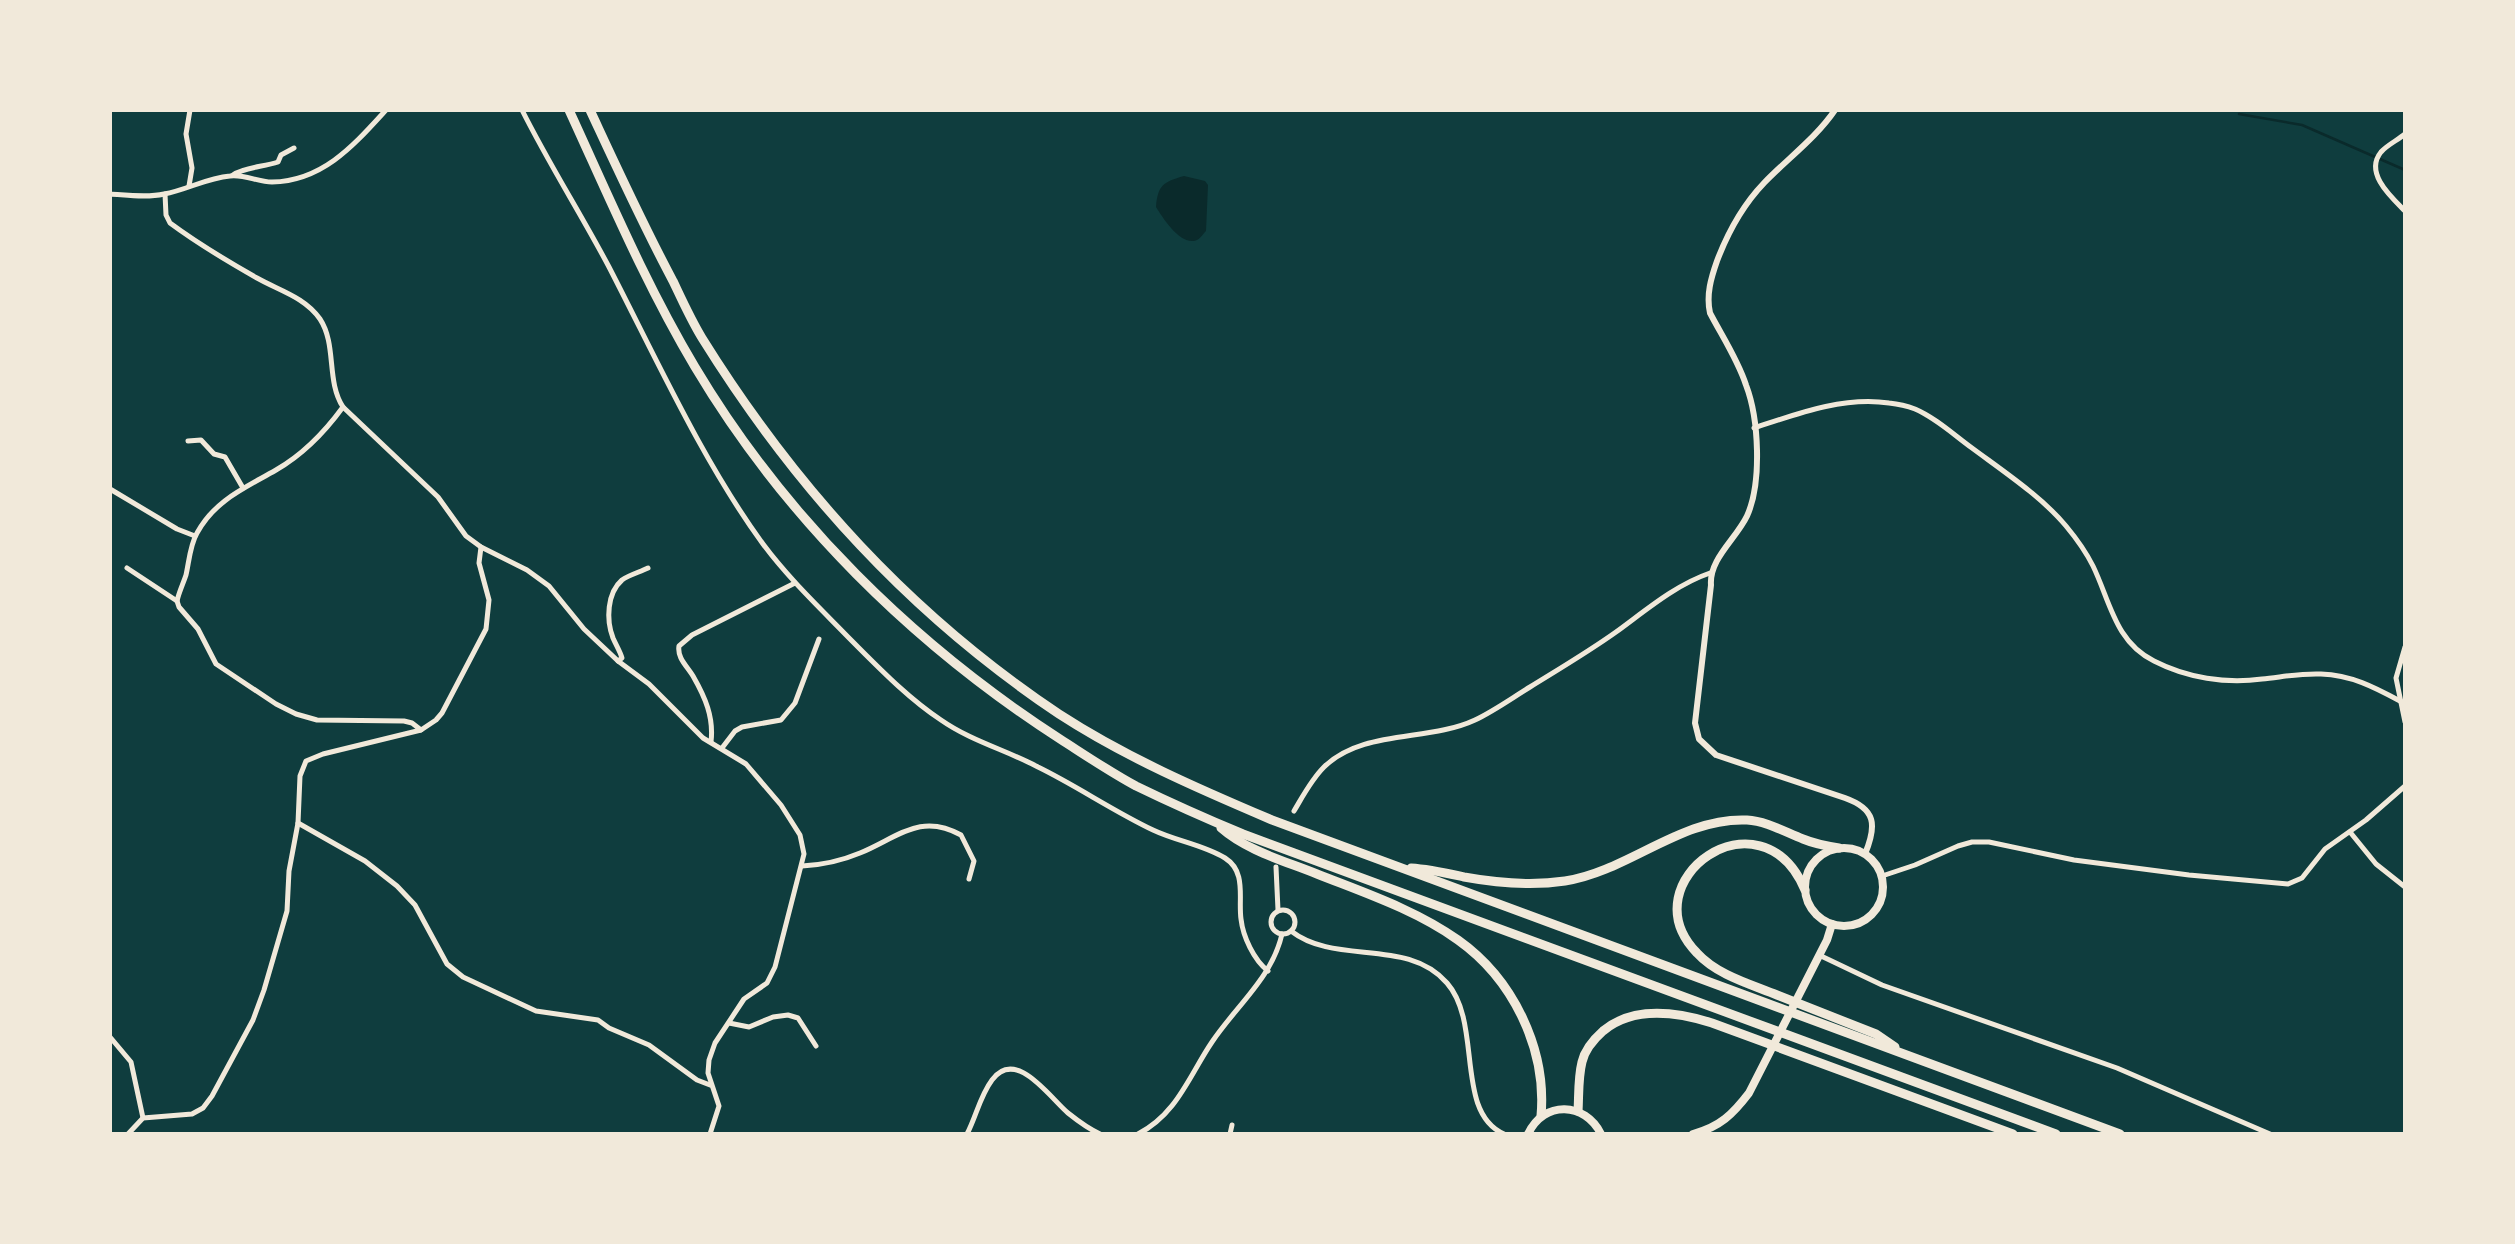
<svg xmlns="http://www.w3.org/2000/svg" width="2515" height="1244" font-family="'DejaVu Sans',sans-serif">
<rect width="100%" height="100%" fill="#0f3d3e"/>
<path fill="#0a2a2b" d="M 1184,176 L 1205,181 L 1208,185 L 1206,231 C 1202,235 1199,241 1193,241 C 1178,242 1163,218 1156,207 C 1158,185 1163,182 1184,176 Z"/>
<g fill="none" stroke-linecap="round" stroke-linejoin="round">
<path stroke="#0a2a2b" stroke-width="2.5" d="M 2239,114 L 2302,125 L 2405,170"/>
<g stroke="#f1e9da" stroke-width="5">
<path d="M 522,110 C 549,164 581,214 609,267 C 656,358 703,462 763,544 C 789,579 821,609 852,641 C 880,669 908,698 941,720 C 971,741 1006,750 1038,767 C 1077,786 1113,811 1153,830 C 1176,841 1204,845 1225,858 C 1247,872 1238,898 1241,919 C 1243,937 1254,960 1268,971"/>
<path d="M 2405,134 C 2398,140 2387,145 2381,152 C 2364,173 2391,197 2405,211"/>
<path d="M 233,175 C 244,167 264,167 278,162 L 281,155 L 294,148"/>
<path d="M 189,186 L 192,168 L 186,134 L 190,110"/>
<path d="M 110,194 C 127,195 147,198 164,194 C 187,190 206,178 230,176 C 244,174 258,182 272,182 C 323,181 354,145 386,110"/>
<path d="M 165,194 L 166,215 L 170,223 C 197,243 227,261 257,278 C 278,290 305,297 320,319 C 337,345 326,381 343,407 L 438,497 L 466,536 L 481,547 L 527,570 L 549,586 L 584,629 L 618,661 L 649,684 L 703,738 L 746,764 L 781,805 L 800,835 L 804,854 L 775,967 L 767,983 L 744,999 L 715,1043 L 709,1060 L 708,1073 L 719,1106 L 710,1134"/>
<path d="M 343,407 C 324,433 304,454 276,470 C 245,488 215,500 197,533 C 190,545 189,562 186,575 C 183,584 179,592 177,601 L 179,607 L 198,629 L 216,664 L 276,704 L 296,714 L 317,720 L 404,721 L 412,723 L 421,730 L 436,720 L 442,713 L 486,629 L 489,600 L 479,563 L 481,547"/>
<path d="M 1754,428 C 1796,414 1844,396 1889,403 C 1898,404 1907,406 1915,409 C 1936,418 1954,435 1972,448 C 2003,471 2042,497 2066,526 C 2076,538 2086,552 2093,566 C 2110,601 2115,642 2154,661 C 2187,678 2226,684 2262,679 C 2282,677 2301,673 2321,674 C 2351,675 2374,687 2400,701"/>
<path d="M 188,441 L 201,440 L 214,454 L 225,457 L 243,488"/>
<path d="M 110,489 L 177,529 L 195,536"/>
<path d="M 127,568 L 177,601"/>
<path d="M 2405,647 L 2396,678 L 2405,722"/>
<path d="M 618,661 L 622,658 C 620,651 616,645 613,638 C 606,620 607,593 622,580 C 629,575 640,572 648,568"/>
<path d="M 711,742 C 714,717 705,697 693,676 C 687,666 677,658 679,646 L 692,635 L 795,583"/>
<path d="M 722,748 L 735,731 L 742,727 L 781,720 L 795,703 L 819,639"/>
<path d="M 1294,811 C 1303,796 1311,780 1324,767 C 1363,729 1428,742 1475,720 C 1494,711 1512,698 1530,687 C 1559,669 1588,652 1616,632 C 1645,611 1675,585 1710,573"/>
<path d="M 298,823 L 365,861 L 397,886 L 415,905 L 447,964 L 463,977 L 536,1011 L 598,1020 L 609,1028 L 649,1045 L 697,1080 L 710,1085"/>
<path d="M 2350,832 L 2376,864 L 2405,887"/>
<path d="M 802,866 C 822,865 841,861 860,853 C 897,838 920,812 961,835 L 974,861 L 969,879"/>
<path d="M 1276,867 L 1278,910"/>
<path d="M 1882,876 L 1915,865 L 1958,846 L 1972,842 L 1989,842 L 2074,860 L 2189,875 L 2288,884 L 2302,878 L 2325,849 L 2366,820 L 2405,786"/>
<circle cx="1283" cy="922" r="12"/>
<path d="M 1291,931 C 1336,966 1407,937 1447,983 C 1483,1024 1454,1112 1504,1134"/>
<path d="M 1819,955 L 1882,985 L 2117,1068 L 2270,1134"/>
<path d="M 729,1023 L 749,1027 L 773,1017 L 788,1015 L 798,1018 L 816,1046"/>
<path d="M 110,1037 L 131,1062 L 143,1118"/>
<path d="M 128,1134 L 143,1118 L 192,1114 L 203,1108 L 212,1096 L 253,1020 L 264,990 L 287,911 L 289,871 L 298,823 L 300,776 L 306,761 L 323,754 L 421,730"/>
<path d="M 967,1134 C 976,1117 980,1096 992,1080 C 1016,1047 1050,1098 1068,1113 C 1078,1121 1089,1129 1100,1134"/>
<path d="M 1138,1134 C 1177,1114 1189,1076 1212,1042 C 1236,1006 1272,978 1282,934"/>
<path d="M 1230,1134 L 1232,1125"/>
</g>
<path stroke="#f1e9da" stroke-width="6" d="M 1835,110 C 1816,138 1787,159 1764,183 C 1742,206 1728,232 1717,261 C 1711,278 1706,295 1710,313 C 1722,336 1738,360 1746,385 C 1759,419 1762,483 1747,516 C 1736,539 1709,559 1711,585 L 1695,723 L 1699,739 L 1716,755 L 1845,798 C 1876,809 1877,825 1865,854"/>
<g stroke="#f1e9da" stroke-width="8">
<circle cx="1844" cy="887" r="39"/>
<path d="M 1528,1134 C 1544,1100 1585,1102 1601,1134"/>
<path d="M 1693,1134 C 1720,1127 1733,1114 1749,1093 L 1827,940 L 1832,924"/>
</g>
<g stroke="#f1e9da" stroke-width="9">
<path d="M 569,110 C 609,197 646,285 695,367 C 785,518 913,644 1060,739 C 1085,755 1110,772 1136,786 C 1171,803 1207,819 1243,834 L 2056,1134"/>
<path d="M 590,110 C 617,168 643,225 673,281 C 682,300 691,320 702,338 C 796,489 911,615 1059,714 C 1125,757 1199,789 1272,820 L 2120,1134"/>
<path d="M 1221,828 C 1247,851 1285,861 1317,874 C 1365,893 1416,910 1458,940 C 1513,979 1547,1049 1541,1116"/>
<path d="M 1411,868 C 1429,869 1446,873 1464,877 C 1497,883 1532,886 1565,881 C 1629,871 1681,817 1747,820 C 1766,821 1785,832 1803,839 C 1815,844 1826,846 1839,848"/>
<path d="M 1805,890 C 1761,786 1627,881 1697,953 C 1717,975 1750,984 1777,995 C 1810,1008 1843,1021 1876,1034 L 1895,1047"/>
<path d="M 1578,1111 C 1579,1095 1578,1078 1582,1062 C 1585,1049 1594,1039 1603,1031 C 1634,1005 1677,1012 1712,1023 L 2013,1134"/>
</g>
</g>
<rect width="2515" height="1244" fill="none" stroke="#f1e9da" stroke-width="224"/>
</svg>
